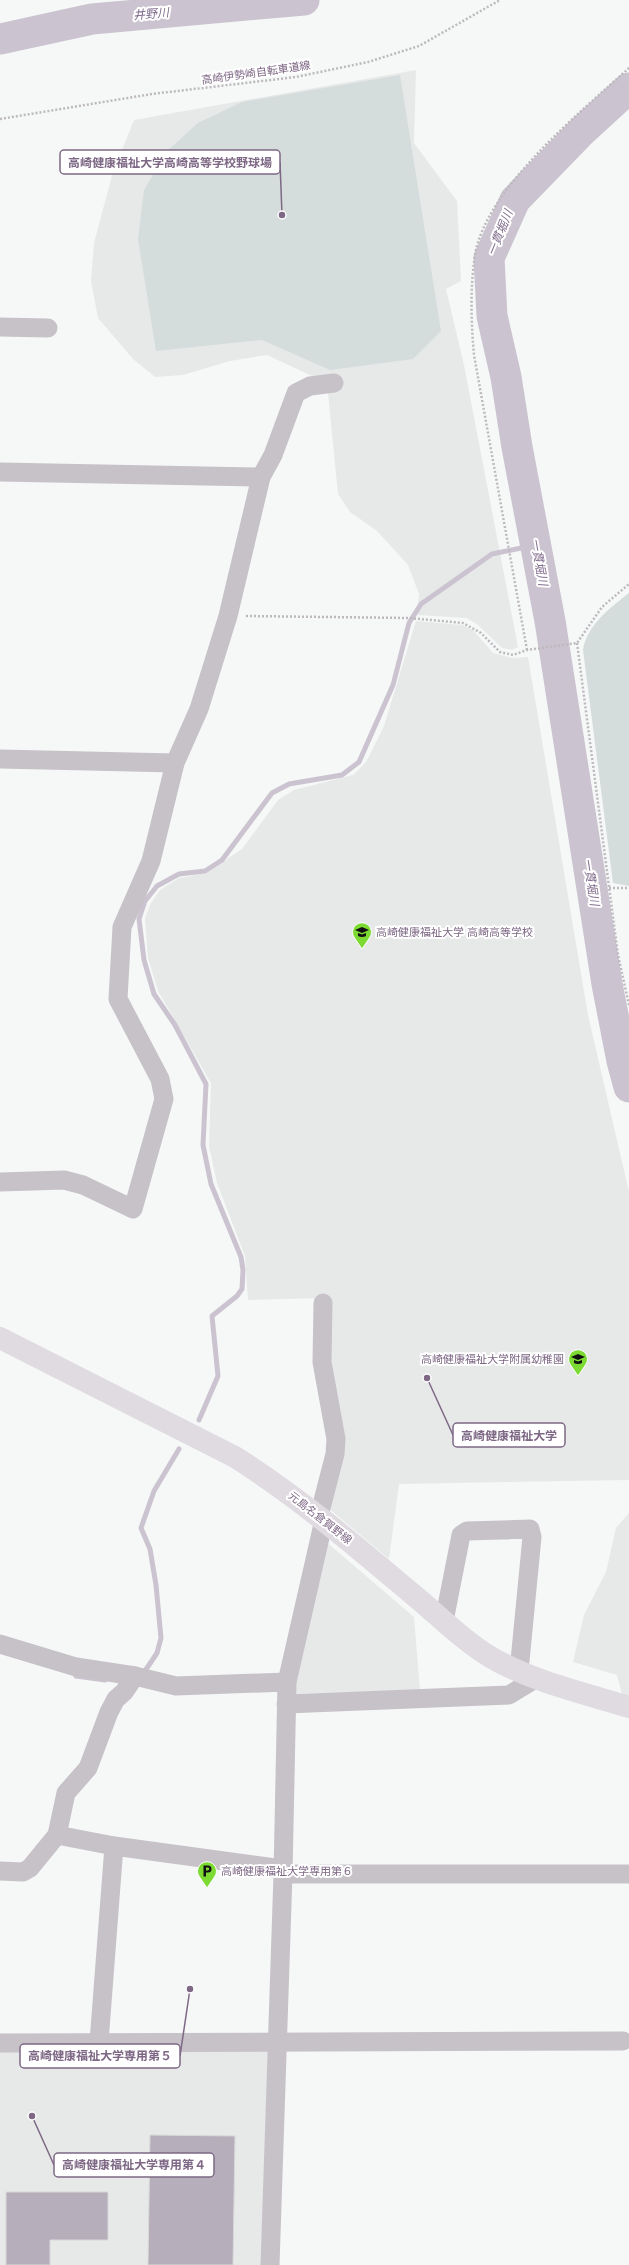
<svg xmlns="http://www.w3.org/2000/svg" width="629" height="2265" font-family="'Fira Sans','Noto Sans JP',sans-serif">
<rect width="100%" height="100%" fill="#f5f8f6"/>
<g fill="#e7e9e9">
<path d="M 416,70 L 414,143 L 457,201 L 461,281 L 446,289 L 464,365 L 518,647 L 512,650 L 502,648 L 478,625 L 467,618 L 418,615 L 419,594 L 408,565 L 377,531 L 350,512 L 338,494 L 327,383 L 267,355 L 230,361 L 183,375 L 155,377 L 133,359 L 98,318 L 91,281 L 94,243 L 113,172 L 134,120 Z"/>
<path d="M 416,621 L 462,625 L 473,630 L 493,653 L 512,658 L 528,657 L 588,1015 L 629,1192 L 629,1480 L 399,1484 L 389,1559 L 327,1507 L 335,1412 L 327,1298 L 248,1300 L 245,1256 L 217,1183 L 209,1146 L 211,1083 L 158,991 L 148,958 L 145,918 L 151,903 L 160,890 L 179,878 L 206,873 L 242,849 L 278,800 L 294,790 L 353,775 L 366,762 L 384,726 Z"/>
<path d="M 629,1513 L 629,1697 L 622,1694 L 617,1675 L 573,1662 L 584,1615 L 606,1572 L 616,1528 Z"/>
<path d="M 324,1540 L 414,1617 L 420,1690 L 291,1694 Z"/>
<path d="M 0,2047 L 268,2048 L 261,2265 L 0,2265 Z"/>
</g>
<g fill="#d4dcdc">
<path d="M 400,75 L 441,331 L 413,359 L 330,370 L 262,340 L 156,351 L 138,239 L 144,190 L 167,151 L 198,123 L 242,102 Z"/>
<path d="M 629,593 L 629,886 L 613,883 L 583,650 C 587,625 610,608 629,593 Z"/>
</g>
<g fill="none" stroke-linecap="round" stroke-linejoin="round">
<g stroke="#cbc4d0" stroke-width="5">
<path d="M 199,1420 L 218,1376 L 212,1316 L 237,1296 L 242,1289 L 243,1270 L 241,1257 L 211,1184 L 203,1145 L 206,1084 L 175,1025 L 154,994 L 144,960 L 139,919 L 145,901 L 157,886 L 179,874 L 205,871 L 222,860 L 272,793 L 289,784 L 342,775 L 359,762 L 393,685 L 409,623 L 421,604 L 492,554 L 536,545"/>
<path d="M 145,1671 L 157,1653 L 161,1638 L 156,1585 L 150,1549 L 141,1528 L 154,1491 L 179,1449"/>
<path d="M 76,1676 L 105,1680"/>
</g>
<g stroke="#cbc4d0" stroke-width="31">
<path d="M 0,39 L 92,19 L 304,0"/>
<path d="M 629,88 L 582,131 L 515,200 L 489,258 L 492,316 L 506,377 L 517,447 L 550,621 L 607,984 L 622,1061 L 629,1087"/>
</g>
</g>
<g fill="#b7aebb" stroke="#d7d9d8">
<path d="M 150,2135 L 235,2136 L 233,2265 L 148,2265 Z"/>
<path d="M 6,2192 L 108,2192 L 108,2240 L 50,2240 L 50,2265 L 6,2265 Z"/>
</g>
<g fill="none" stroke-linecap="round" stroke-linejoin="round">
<g stroke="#bdb9bf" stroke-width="2.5" stroke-dasharray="2 2" stroke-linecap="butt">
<path d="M 0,119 L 152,94 L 296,77 L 368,62 L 419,46 L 500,0"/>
<path d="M 246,616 L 409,618 L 463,623 L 481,633 L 500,652 L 513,655 L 527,650 L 577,643 L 602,607 L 629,584"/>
<path d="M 577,643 L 618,955 L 629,1005"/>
<path d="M 527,650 L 474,355 C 471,321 470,288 475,255 C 486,188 581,112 629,68"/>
<path d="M 609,888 L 629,888"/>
</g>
<g stroke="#c7c1c8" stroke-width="19">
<path d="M 0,327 L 48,328"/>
<path d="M 0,472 L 261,477"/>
<path d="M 0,759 L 175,763"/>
<path d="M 0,1182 L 64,1180 L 83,1185 L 133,1209 L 164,1099 L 160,1079 L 118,999 L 122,927 L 151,861 L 175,763 L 199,709 L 228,616 L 261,477 L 273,455 L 296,393 L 310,386 L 334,383"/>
<path d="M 319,1516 L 335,1454 L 336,1439 L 322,1362 L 323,1303"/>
<path d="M 444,1621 L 461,1535 L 467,1531 L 530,1529 L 532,1537 L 519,1671"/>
<path d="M 0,1644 L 76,1667 L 135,1676 L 176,1686 L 287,1682"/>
<path d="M 286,1704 L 509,1695 L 537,1678"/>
<path d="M 57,1835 L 114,1846 L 283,1869"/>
<path d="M 0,1871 L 23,1872 L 30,1868 L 57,1835 L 66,1793 L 88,1768 L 109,1712 L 116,1699 L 124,1692 L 135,1676"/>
<path d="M 283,1874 L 629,1874"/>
<path d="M 99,2042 L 114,1846"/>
<path d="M 0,2043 L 623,2041"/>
<path d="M 270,2265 L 283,1874 L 287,1682 L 324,1520"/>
</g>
<path stroke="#e0dae1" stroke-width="22" d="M 0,1338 L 235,1457 C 297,1496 353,1544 410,1592 C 437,1614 462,1640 492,1658 C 534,1682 583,1693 629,1707"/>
</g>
<defs>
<g id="school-pin" transform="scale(1)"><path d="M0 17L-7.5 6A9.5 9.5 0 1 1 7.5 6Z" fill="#7cda32" stroke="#fff"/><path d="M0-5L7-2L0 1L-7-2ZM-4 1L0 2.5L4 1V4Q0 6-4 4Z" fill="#111"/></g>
<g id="parking-pin" transform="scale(1)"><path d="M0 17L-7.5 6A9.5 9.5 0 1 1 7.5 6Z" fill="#7cda32" stroke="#fff"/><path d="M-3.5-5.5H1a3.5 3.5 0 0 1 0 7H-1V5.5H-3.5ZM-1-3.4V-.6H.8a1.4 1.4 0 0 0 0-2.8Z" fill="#111"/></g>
</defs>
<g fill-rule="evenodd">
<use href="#school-pin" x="362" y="932"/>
<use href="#school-pin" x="578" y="1359"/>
<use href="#parking-pin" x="207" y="1871"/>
</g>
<g text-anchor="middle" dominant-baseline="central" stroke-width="4" stroke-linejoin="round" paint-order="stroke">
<g font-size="11" fill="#7e6885" stroke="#fff">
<text transform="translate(256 73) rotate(-8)">高崎伊勢崎自転車道線</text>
<text transform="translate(320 1518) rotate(38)">元島名倉賀野線</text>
</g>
<g font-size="11" fill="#7e6885" stroke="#fff" text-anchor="start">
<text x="376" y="932">高崎健康福祉大学 高崎高等学校</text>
<text x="564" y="1359" text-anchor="end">高崎健康福祉大学附属幼稚園</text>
<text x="221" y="1871">高崎健康福祉大学専用第６</text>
</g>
<g font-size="12" font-style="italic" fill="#826f8e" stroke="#fff">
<text transform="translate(151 14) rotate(-5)">井野川</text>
<text transform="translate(500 233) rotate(-68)">一貫堀川</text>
<text transform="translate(539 562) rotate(80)">一貫堀川</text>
<text transform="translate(591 882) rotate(81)">一貫堀川</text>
</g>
</g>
<path fill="none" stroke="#7e6885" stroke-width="1.5" d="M282 215L280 162M427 1378L453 1435M190 1989L180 2056M32 2116L54 2165"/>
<g fill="#7e6885" stroke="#fff" stroke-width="1.5">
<circle cx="282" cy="215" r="4"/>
<circle cx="427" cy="1378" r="4"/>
<circle cx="190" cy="1989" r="4"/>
<circle cx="32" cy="2116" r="4"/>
</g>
<g fill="#fff" stroke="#7e6885" stroke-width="1.5">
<rect x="60" y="150" width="220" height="24" rx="4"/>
<rect x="453" y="1423" width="112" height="24" rx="4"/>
<rect x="20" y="2044" width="160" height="24" rx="4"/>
<rect x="54" y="2153" width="160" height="24" rx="4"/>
</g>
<g font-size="12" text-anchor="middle" font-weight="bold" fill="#7e6885">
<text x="170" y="167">高崎健康福祉大学高崎高等学校野球場</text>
<text x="509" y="1440">高崎健康福祉大学</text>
<text x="100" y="2060">高崎健康福祉大学専用第５</text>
<text x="134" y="2169">高崎健康福祉大学専用第４</text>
</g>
</svg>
